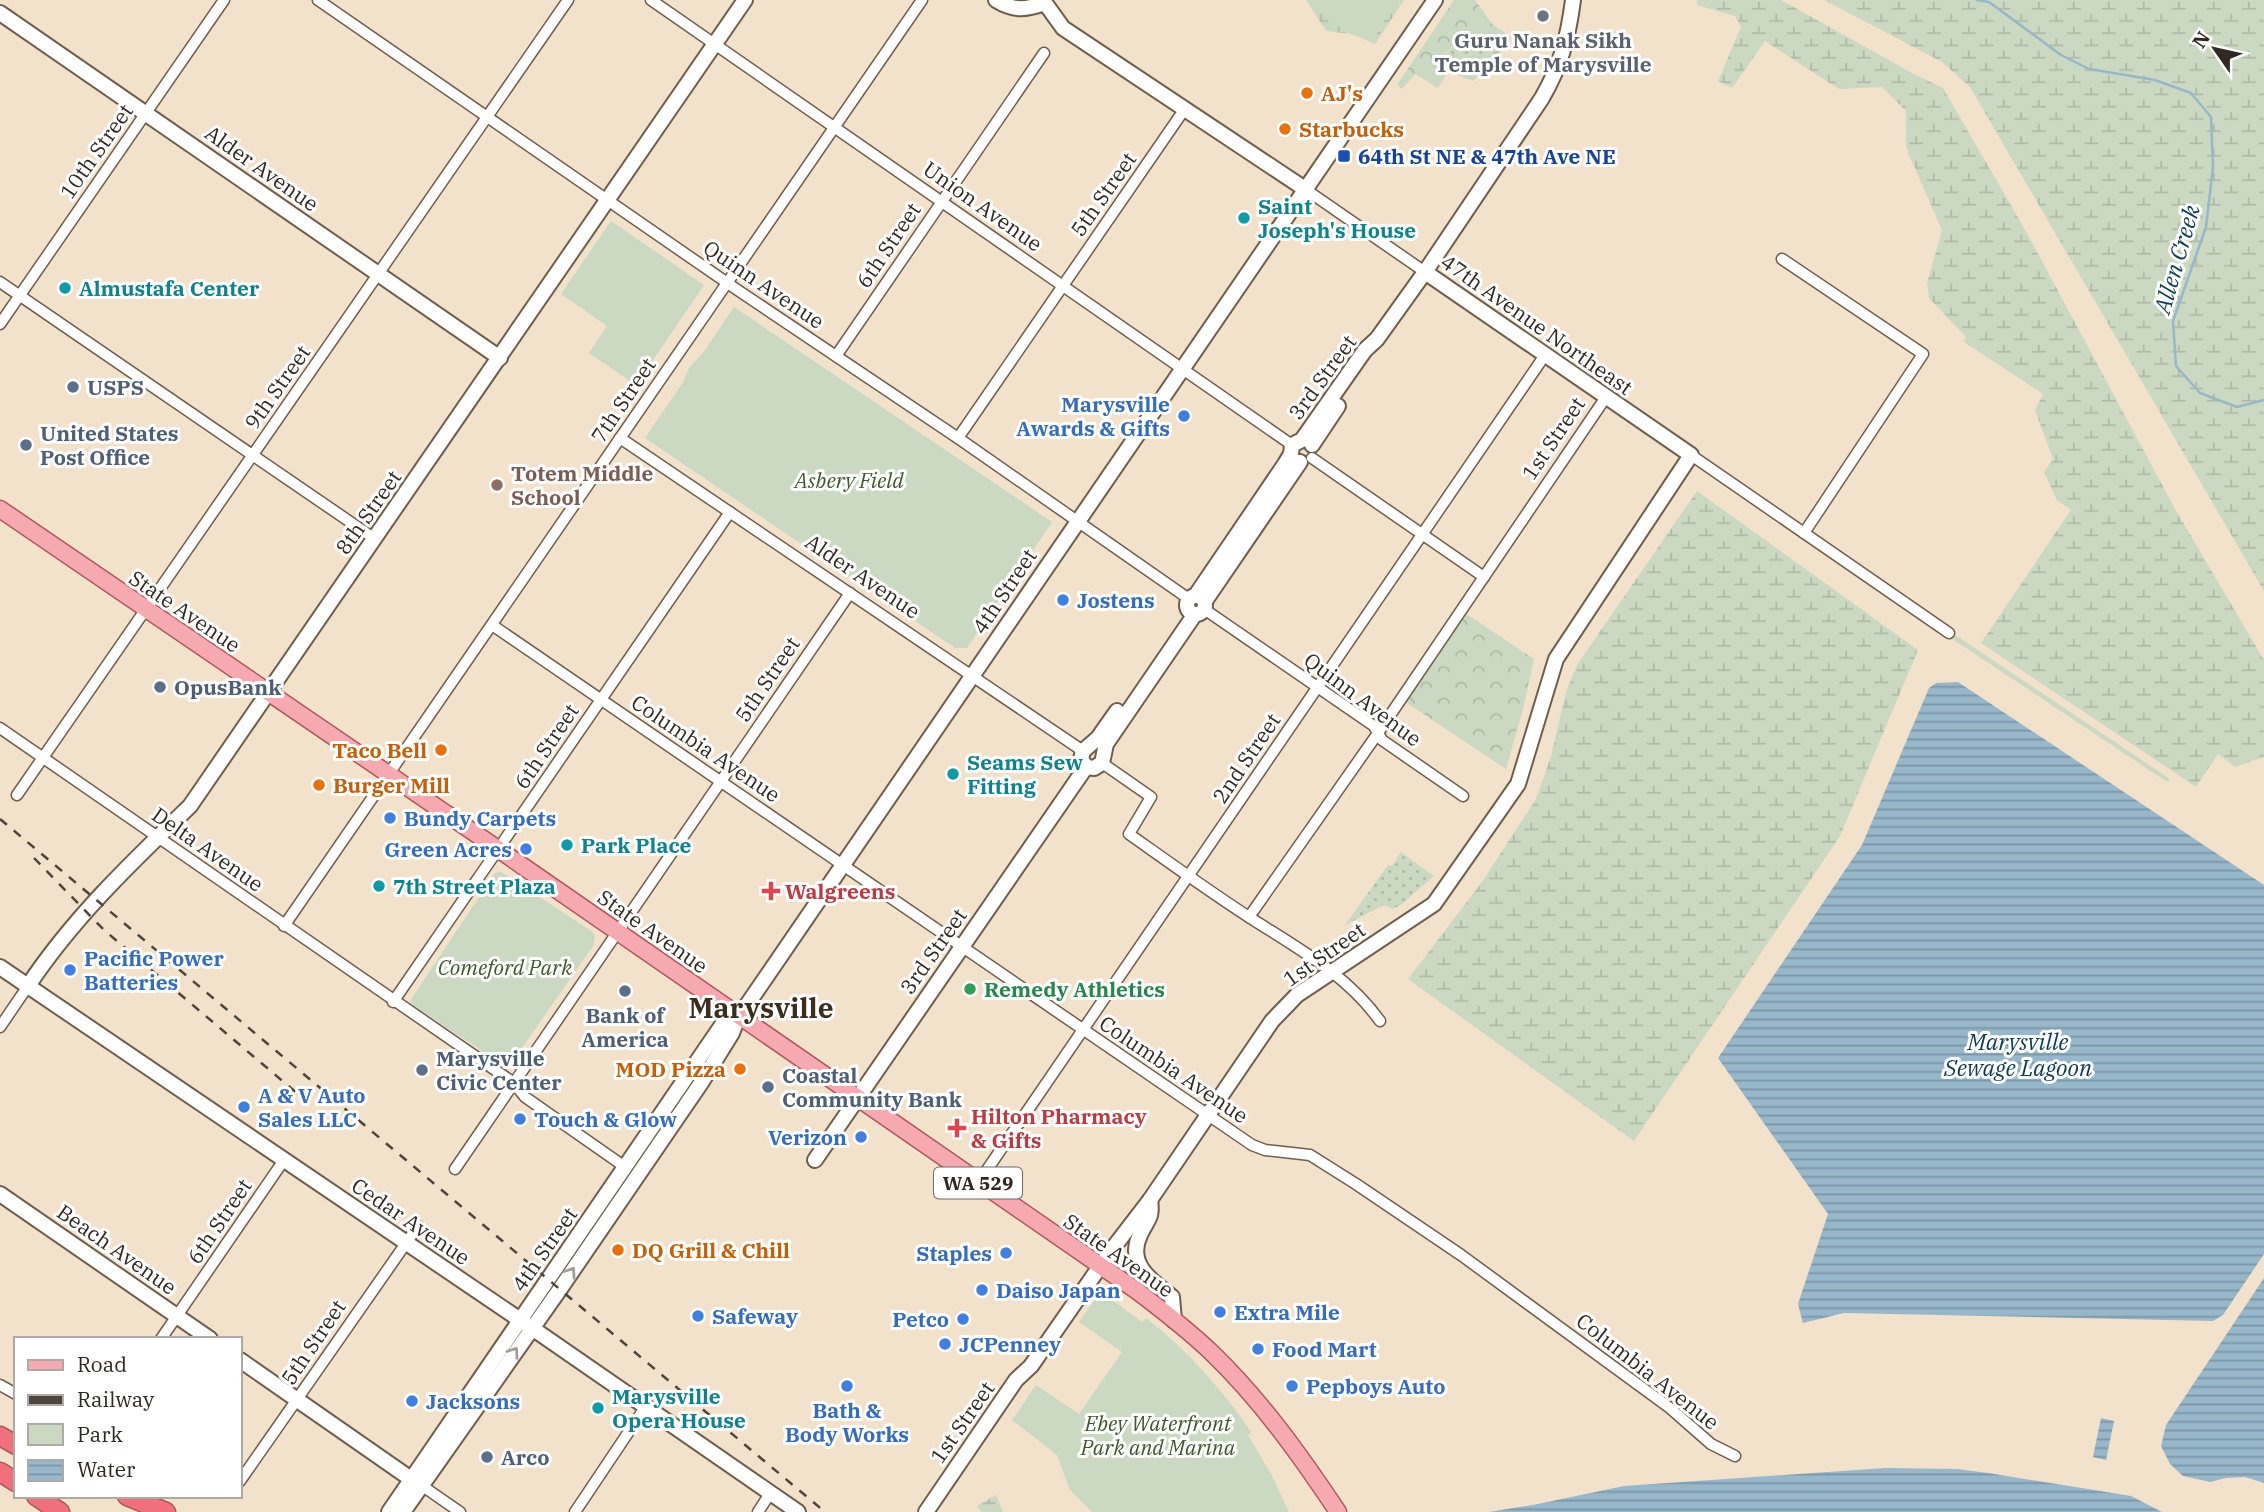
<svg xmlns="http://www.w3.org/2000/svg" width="2264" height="1512" font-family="'IBM Plex Serif',serif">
<defs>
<pattern id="grass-dots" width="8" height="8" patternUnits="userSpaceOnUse" patternTransform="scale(1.75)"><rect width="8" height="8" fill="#cbd9c2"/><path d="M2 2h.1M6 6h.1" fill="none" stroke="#afbaa6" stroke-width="1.8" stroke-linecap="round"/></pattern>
<pattern id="forest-crowns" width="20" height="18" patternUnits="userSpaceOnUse" patternTransform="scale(1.75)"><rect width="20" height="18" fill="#cbd9c2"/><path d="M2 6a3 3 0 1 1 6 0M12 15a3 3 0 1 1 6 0" fill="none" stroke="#afbaa6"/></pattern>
<pattern id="wetland-marsh" width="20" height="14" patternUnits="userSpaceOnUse" patternTransform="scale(1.75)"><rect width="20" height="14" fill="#cbd9c2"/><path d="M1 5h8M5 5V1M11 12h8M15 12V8" fill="none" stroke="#afbaa6"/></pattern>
<pattern id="water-rules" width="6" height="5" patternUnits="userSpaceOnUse" patternTransform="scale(1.75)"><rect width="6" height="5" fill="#97b7ca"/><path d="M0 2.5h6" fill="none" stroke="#7c95a4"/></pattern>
</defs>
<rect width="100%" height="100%" fill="#f2e1cb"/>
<g fill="url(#grass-dots)">
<path d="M 1461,42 C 1475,41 1485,53 1499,54 L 1473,81 L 1448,72 L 1443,57 L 1449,50 Z"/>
<path d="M 1401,852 L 1434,876 L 1402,904 L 1393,909 L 1384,905 L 1345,925 L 1388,865 L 1392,866 Z"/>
</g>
<g fill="url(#forest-crowns)">
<path d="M 1454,0 L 1475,0 L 1492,24 L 1511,37 L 1499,54 C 1474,52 1466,28 1443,56 L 1448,72 L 1438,88 L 1415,74 L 1402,89 L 1397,85 Z"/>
<path d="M 1465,613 L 1534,659 L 1523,709 L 1506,769 L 1404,701 Z"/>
</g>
<g fill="url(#wetland-marsh)">
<path d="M 1306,0 L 1404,0 L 1375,44 L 1352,34 L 1326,31 Z"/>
<path d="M 1697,0 L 1781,0 L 1912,73 L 1943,88 L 2028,235 L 2175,509 L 2264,660 L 2264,757 L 2235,767 L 2218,754 L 2196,787 L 1981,643 L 2071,510 L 2057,500 L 2044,472 L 2053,459 L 2035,410 L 2043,394 L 1964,342 L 1966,337 L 1929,298 L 1927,283 L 1942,230 L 1909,155 L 1906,146 L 1906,111 L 1882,87 L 1839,89 L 1765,41 L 1732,88 L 1718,81 L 1741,27 L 1735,16 L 1697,5 Z"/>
<path d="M 1824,0 L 2264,0 L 2264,591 L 1970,87 L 1942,62 Z"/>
<path d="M 1697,491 L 1918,650 L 1840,836 L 1634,1141 L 1408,979 L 1482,882 L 1536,799 L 1551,756 L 1566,692 L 1577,665 Z"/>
<path d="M 996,1495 L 1003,1512 L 981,1512 L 977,1506 Z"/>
</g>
<g fill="#cbd9c2">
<path d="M 1317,0 L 1392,0 L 1377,22 L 1377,41 Z"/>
<path d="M 611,221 L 704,285 L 636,385 L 589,353 L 607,326 L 561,294 Z"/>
<path d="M 734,307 L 1052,522 L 967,648 L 955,648 L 645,438 L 683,382 L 689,368 L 705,350 Z"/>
<path d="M 1954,634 L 2170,779 L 2167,782 L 1951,638 Z"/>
<path d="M 501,872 L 593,932 L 595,937 L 593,946 L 508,1068 L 414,1006 L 410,1001 L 495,873 Z"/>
<path d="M 1107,1296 L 1142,1322 L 1146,1318 C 1187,1350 1222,1389 1251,1432 L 1248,1435 L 1271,1474 L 1289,1512 L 1092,1512 L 1070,1490 L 1057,1455 L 1012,1420 L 1036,1385 L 1079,1414 L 1122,1352 L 1079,1322 L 1094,1301 Z"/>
</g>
<g fill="url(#water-rules)">
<path d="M 1958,682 L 2264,885 L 2264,1254 L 2223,1315 L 2213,1321 L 1844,1313 L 1803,1323 L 1798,1304 L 1828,1214 L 1718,1058 L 1862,845 L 1929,688 L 1936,683 Z"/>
<path d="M 2264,1278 L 2264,1483 L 2245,1477 L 2226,1478 L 2210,1482 L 2183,1476 L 2170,1464 L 2161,1446 L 2166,1425 Z"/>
<path d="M 2101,1418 L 2114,1421 L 2106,1460 L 2093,1457 Z"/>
<path d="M 1885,1468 L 1957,1469 L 1988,1473 L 2131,1496 L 2162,1512 L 1489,1512 L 1533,1505 L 1624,1486 Z"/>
</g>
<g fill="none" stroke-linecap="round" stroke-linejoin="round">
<path stroke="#97b7ca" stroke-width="2.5" d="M 1977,0 L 1989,2 L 2061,55 L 2089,69 L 2155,80 L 2191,93 L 2211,117 L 2213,167 L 2206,227 L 2173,321 L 2176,366 L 2200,393 L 2237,407 L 2264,400"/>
<g stroke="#6e5f4d" stroke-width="13">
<g id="street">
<path d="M 318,0 L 739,291 L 958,438 L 1189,599"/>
<path d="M 651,0 L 1292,445"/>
<path d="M 1305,189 L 1425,272"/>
<path d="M 1782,259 L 1923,354 L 1804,533"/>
<path d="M 0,282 L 375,539"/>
<path d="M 0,324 L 224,0"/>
<path d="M 836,356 L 1044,53"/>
<path d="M 620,438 L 1083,751"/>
<path d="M 958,438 L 1184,110"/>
<path d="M 1691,455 L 1949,633"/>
<path d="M 1312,458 L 1484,577"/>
<path d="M 1204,609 L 1374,726 L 1382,740 L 1463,796"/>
<path d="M 492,625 L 1252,1145 L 1265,1150 L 1310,1155 L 1356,1184 L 1461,1255 L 1670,1408 L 1711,1444 L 1735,1456"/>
<path d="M 0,728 L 514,1083 L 525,1097 L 625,1167"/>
<path d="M 1102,763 L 1151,797 L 1129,834 C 1170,863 1210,892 1252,919 C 1299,949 1347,975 1380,1021"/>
<path d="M 17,795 L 568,0"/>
<path d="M 1249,917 L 1378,733 L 1606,397"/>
<path d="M 284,926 L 922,0"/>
<path d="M 393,1002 L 730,512"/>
<path d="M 0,1027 L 28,986"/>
<path d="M 455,1169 L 850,593"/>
<path d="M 978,1183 L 1545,355"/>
<path d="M 161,1339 L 284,1160"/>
<path d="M 0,1385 L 16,1394"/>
<path d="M 240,1481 L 418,1226"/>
<path d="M 421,1485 L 460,1512"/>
<path d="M 575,1512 L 646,1406"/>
<path d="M 758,1512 L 771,1492"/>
</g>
</g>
<g stroke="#6e5f4d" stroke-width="18">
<g id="secondary">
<path d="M 996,0 C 1014,11 1025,10 1045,3 L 1063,28 L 1305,189"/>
<path d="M 0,13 L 500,358"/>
<path d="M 1312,445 L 1338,406"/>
<path d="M 1196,595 L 1285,464 L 1291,454 L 1292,445 L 1302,440 L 1365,350 L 1377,339 L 1425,272 L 1542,98 C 1561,65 1568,38 1573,0"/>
<circle cx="1196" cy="605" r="9"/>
<path d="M 1205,601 L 1300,462"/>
<path d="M 1086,767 L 1094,768 L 1102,763 L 1106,744 L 1195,614"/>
<path d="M 1086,767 L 1081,759 L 1083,751 L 1098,738 L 1117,711"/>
<path d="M 0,967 L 532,1328 L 798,1512"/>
<path d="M 28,986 C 73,918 132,862 190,806 L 745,0"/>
<path d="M 815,1160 L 1086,767"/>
<path d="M 0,1194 L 210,1339"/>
<path d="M 1150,1200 C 1153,1219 1147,1219 1140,1235 C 1126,1264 1152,1281 1172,1297 L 1174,1321"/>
<path d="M 240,1360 L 411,1479"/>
<path d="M 389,1512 L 722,1025 L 738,1017"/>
<path d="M 403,1512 L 560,1289 L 701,1083 L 732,1033 L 738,1017 L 747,1005 L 1435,0"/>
<path d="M 926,1512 L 1016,1380 L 1031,1366 L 1110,1252 L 1150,1200 L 1272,1021 L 1297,995 L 1434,904 L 1518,784 L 1556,659 L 1691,455 L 1425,272"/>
</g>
</g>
<g stroke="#ad575d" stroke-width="19">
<path id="primary" d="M 0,509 L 498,849 L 1137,1291 C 1162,1310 1188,1330 1211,1352 C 1260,1399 1300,1455 1338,1512"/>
</g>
<g stroke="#ad575d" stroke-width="21">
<g id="highway">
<path d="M 0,1436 L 16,1445"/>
<path d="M 0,1472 L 16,1482"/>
<path d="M 36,1496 L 60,1512"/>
<path d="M 127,1496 L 166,1512"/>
</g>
</g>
<use href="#street" stroke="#fff" stroke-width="10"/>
<use href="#secondary" stroke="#fff" stroke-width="14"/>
<use href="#primary" stroke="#f6a9b1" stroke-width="16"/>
<use href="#highway" stroke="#f0707d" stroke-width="18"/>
<g stroke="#4d453b" stroke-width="2.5" stroke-dasharray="9 9" stroke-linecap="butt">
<path d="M 0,819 L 825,1512"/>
<path d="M 34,858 L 104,930 L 305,1100"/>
</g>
</g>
<defs><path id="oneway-chevron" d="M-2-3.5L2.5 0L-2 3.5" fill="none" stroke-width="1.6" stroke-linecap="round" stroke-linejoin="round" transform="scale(1.75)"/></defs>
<g stroke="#a29f9b">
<use href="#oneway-chevron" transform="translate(571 1272) rotate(-56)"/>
<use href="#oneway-chevron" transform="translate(514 1352) rotate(-55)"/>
</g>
<circle fill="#6b7280" stroke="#fff" stroke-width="2.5" cx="1543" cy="16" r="7"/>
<g fill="#e8710a" stroke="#fff" stroke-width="2.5">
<circle cx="1307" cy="93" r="7"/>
<circle cx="1285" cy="129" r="7"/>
<circle cx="441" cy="750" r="7"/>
<circle cx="319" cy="785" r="7"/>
<circle cx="740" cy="1069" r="7"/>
<circle cx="618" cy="1250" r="7"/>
</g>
<rect fill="#1a4fb4" stroke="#fff" stroke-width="2.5" x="1337" y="149" width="14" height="14" rx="3.5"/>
<g fill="#0f9aa8" stroke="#fff" stroke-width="2.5">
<circle cx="1244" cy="218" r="7"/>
<circle cx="65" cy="288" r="7"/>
<circle cx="953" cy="774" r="7"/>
<circle cx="567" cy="845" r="7"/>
<circle cx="379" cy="886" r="7"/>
<circle cx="598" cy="1408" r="7"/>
</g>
<g fill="#5c6f8a" stroke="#fff" stroke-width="2.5">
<circle cx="73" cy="387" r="7"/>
<circle cx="26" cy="445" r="7"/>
<circle cx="160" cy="687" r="7"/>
<circle cx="625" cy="991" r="7"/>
<circle cx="422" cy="1070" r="7"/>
<circle cx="768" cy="1087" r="7"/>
<circle cx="487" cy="1457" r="7"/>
</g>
<g fill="#3f7fe0" stroke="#fff" stroke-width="2.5">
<circle cx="1184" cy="416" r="7"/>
<circle cx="1063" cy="600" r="7"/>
<circle cx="390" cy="818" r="7"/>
<circle cx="526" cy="849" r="7"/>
<circle cx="70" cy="970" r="7"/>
<circle cx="244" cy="1107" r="7"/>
<circle cx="520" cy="1119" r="7"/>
<circle cx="861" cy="1137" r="7"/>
<circle cx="1006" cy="1253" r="7"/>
<circle cx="982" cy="1290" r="7"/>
<circle cx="1220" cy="1312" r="7"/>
<circle cx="698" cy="1316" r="7"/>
<circle cx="963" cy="1319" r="7"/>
<circle cx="945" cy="1344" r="7"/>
<circle cx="1258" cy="1349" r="7"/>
<circle cx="847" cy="1386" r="7"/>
<circle cx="1292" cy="1386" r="7"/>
<circle cx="412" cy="1401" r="7"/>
</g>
<circle fill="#8d6e63" stroke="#fff" stroke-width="2.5" cx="497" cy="485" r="7"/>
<g fill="#e0444e" stroke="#fff" stroke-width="2.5">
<path d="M767.5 880.5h7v7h7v7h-7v7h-7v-7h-7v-7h7z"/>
<path d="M953.5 1117.5h7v7h7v7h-7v7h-7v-7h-7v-7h7z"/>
</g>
<circle fill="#2e9e5b" stroke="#fff" stroke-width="2.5" cx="970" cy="989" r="7"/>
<g text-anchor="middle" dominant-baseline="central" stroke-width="6" stroke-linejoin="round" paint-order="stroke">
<rect fill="#fff" stroke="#6e6964" stroke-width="2" x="934" y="1167.5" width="88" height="31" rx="5"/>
<g font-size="19" font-weight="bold" fill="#302921">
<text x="978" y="1183">WA 529</text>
</g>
<g font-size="21" font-weight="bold" fill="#5b616d" stroke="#fff">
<text x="1543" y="40">Guru Nanak Sikh<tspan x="1543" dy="24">Temple of Marysville</tspan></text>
</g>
<g font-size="21" font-weight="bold" fill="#c56008" stroke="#fff" text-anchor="start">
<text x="1321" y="93">AJ's</text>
<text x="1299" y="129">Starbucks</text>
<text x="427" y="750" text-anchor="end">Taco Bell</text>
<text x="333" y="785">Burger Mill</text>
<text x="726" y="1069" text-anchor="end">MOD Pizza</text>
<text x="632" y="1250">DQ Grill &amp; Chill</text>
</g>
<g font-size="21" fill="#302921" stroke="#fff">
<text transform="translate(96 151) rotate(-55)">10th Street</text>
<text transform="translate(262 168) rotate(35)">Alder Avenue</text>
<text transform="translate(1103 194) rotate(-55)">5th Street</text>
<text transform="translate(983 206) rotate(35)">Union Avenue</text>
<text transform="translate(888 245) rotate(-56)">6th Street</text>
<text transform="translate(764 284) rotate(34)">Quinn Avenue</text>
<text transform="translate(1537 324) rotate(35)">47th Avenue Northeast</text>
<text transform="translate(1322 377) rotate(-54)">3rd Street</text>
<text transform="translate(277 387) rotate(-55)">9th Street</text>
<text transform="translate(623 400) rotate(-56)">7th Street</text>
<text transform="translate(1553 438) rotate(-56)">1st Street</text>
<text transform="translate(368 512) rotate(-55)">8th Street</text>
<text transform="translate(863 576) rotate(34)">Alder Avenue</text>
<text transform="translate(1004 591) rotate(-56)">4th Street</text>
<text transform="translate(185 611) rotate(34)">State Avenue</text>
<text transform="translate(767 679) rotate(-56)">5th Street</text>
<text transform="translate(1363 699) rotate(37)">Quinn Avenue</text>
<text transform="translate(546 746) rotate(-56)">6th Street</text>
<text transform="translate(706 748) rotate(34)">Columbia Avenue</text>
<text transform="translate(1246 758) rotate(-56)">2nd Street</text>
<text transform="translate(208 849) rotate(35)">Delta Avenue</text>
<text transform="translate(653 931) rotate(35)">State Avenue</text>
<text transform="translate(933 951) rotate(-55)">3rd Street</text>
<text transform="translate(1324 954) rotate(-35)">1st Street</text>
<text transform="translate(1174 1069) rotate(34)">Columbia Avenue</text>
<text transform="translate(219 1221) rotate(-56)">6th Street</text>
<text transform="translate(411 1221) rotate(34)">Cedar Avenue</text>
<text transform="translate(117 1249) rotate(35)">Beach Avenue</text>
<text transform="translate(544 1249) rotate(-55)">4th Street</text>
<text transform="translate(1119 1255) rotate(35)">State Avenue</text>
<text transform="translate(313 1342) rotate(-56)">5th Street</text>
<text transform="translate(1648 1371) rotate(38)">Columbia Avenue</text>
<text transform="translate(962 1422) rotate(-55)">1st Street</text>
</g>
<g font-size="21" font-weight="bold" fill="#164399" stroke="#fff" text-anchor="start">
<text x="1358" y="156">64th St NE &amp; 47th Ave NE</text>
</g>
<g font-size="21" font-weight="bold" fill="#0d838f" stroke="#fff" text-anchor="start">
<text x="1258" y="206">Saint<tspan x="1258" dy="24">Joseph's House</tspan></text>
<text x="79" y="288">Almustafa Center</text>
<text x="967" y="762">Seams Sew<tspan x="967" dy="24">Fitting</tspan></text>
<text x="581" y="845">Park Place</text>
<text x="393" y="886">7th Street Plaza</text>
<text x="612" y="1396">Marysville<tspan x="612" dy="24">Opera House</tspan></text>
</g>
<g font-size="21" font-weight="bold" fill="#4e5e75" stroke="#fff" text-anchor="start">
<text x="87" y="387">USPS</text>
<text x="40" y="433">United States<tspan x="40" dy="24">Post Office</tspan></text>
<text x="174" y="687">OpusBank</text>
<text x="625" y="1015" text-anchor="middle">Bank of<tspan x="625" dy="24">America</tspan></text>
<text x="436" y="1058">Marysville<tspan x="436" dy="24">Civic Center</tspan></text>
<text x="782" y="1075">Coastal<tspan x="782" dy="24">Community Bank</tspan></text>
<text x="501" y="1457">Arco</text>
</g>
<g font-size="21" font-weight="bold" fill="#366cbe" stroke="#fff" text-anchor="start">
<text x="1170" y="404" text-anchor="end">Marysville<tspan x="1170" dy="24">Awards &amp; Gifts</tspan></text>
<text x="1077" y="600">Jostens</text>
<text x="404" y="818">Bundy Carpets</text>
<text x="512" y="849" text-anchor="end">Green Acres</text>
<text x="84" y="958">Pacific Power<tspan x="84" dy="24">Batteries</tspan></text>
<text x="258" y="1095">A &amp; V Auto<tspan x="258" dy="24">Sales LLC</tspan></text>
<text x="534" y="1119">Touch &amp; Glow</text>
<text x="847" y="1137" text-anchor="end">Verizon</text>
<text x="992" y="1253" text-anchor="end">Staples</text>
<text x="996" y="1290">Daiso Japan</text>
<text x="1234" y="1312">Extra Mile</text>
<text x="712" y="1316">Safeway</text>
<text x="949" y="1319" text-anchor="end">Petco</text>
<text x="959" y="1344">JCPenney</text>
<text x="1272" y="1349">Food Mart</text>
<text x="1306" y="1386">Pepboys Auto</text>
<text x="426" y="1401">Jacksons</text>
<text x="847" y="1410" text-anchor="middle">Bath &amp;<tspan x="847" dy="24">Body Works</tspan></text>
</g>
<g font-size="21" font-weight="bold" fill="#785e54" stroke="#fff" text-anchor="start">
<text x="511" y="473">Totem Middle<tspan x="511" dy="24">School</tspan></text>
</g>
<g font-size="21" font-style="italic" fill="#40582c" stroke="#fff">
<text x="849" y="480">Asbery Field</text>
<text x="505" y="967">Comeford Park</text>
<text x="1158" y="1423">Ebey Waterfront<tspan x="1158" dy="24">Park and Marina</tspan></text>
</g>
<g font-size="21" font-weight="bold" fill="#be3a42" stroke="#fff" text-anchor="start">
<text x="785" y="891">Walgreens</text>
<text x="971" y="1116">Hilton Pharmacy<tspan x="971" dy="24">&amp; Gifts</tspan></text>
</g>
<g font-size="21" font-weight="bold" fill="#27864d" stroke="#fff" text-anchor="start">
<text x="984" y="989">Remedy Athletics</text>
</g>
<g font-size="23" font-style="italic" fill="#0e3b4f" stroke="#fff">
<text transform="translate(2176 259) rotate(-74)">Allen Creek</text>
<text x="2018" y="1041">Marysville<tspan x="2018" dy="26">Sewage Lagoon</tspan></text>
</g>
<g font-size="28" font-weight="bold" fill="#3a2d1c" stroke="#fff">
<text x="761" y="1007">Marysville</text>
</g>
</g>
<rect x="14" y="1337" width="228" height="161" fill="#ffffff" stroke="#aca9a6" stroke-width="2"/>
<rect x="28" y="1360" width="35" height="10" fill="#f6a9b1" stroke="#aca9a6" stroke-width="2"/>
<text x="77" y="1372" font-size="21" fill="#302921">Road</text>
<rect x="28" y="1395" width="35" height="10" fill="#4d453b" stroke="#aca9a6" stroke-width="2"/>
<text x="77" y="1407" font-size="21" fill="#302921">Railway</text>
<rect x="28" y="1424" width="35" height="21" fill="#cbd9c2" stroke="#aca9a6" stroke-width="2"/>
<text x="77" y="1442" font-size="21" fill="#302921">Park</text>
<rect x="28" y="1460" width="35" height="21" fill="url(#water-rules)" stroke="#aca9a6" stroke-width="2"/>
<text x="77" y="1477" font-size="21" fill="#302921">Water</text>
<g transform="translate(2215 49) rotate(304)" stroke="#ffffff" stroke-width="5" paint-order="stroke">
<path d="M0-5L12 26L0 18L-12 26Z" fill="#302921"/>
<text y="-10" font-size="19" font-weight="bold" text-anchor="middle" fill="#302921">N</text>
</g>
</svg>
